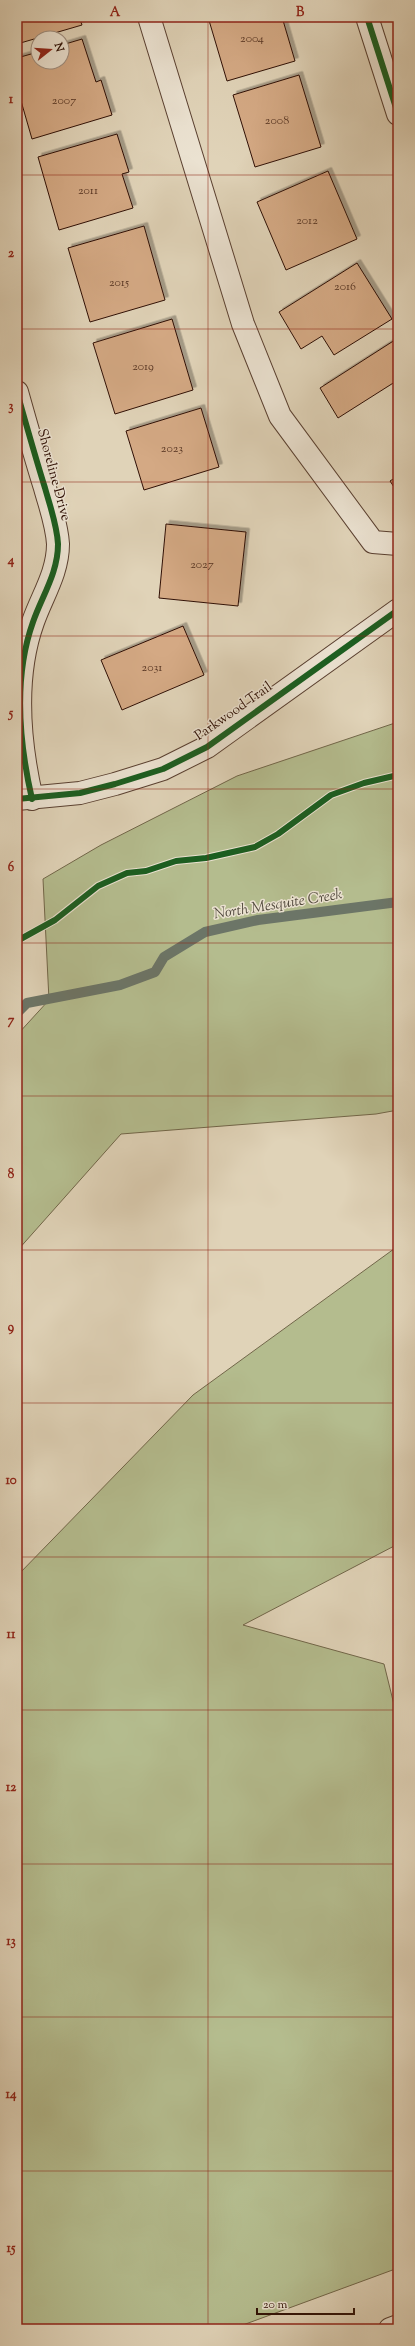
<svg xmlns="http://www.w3.org/2000/svg" width="415" height="2346" font-family="'Sorts Mill Goudy',serif">
<defs>
<filter id="shadow"><feDropShadow dx="3.5" dy="-3.5" stdDeviation="0" flood-color="#0004"/></filter>
</defs>
<rect width="100%" height="100%" fill="#e0d3b8"/>
<filter id="stains"><feTurbulence type="fractalNoise" baseFrequency=".005" numOctaves="4"/><feColorMatrix values="0 0 0 0 .2 0 0 0 0 .09 0 0 0 0 .02 0 0 0 .5 -.17"/></filter>
<radialGradient id="worn" r=".72"><stop offset=".6" stop-color="#630" stop-opacity="0"/><stop offset="1" stop-color="#630" stop-opacity=".3"/></radialGradient>
<g fill="#b4bc8e" stroke="#716649">
<path d="M 398,722 L 398,1110 L 376,1114 L 121,1134 L 17,1251 L 17,1035 L 49,1000 L 43,879 L 101,845 L 237,776 Z"/>
<path d="M 398,1246 L 398,1544 L 243,1625 L 384,1664 L 398,1721 L 398,2268 L 232,2329 L 17,2329 L 17,1576 L 193,1395 Z"/>
</g>
<g fill="none" stroke-linecap="round" stroke-linejoin="round">
<path stroke="#6c7567" stroke-width="10" d="M 17,1013 L 27,1003 L 120,985 L 155,972 L 164,957 L 205,932 L 258,920 L 398,902"/>
</g>
<g fill="#d4a984" stroke="#2e0f04" filter="url(#shadow)">
<path d="M 17,17 L 79,17 L 82,25 L 17,44 Z"/>
<path d="M 208,17 L 282,17 L 295,61 L 227,81 Z"/>
<path d="M 82,39 L 96,82 L 101,80 L 112,115 L 32,139 L 17,87 L 17,58 L 38,52 L 38,62 L 62,62 L 62,45 Z"/>
<path d="M 299,75 L 321,147 L 255,167 L 233,95 Z"/>
<path d="M 117,134 L 129,172 L 122,174 L 133,208 L 59,230 L 38,157 Z"/>
<path d="M 328,171 L 357,239 L 286,270 L 257,202 Z"/>
<path d="M 144,226 L 165,300 L 90,322 L 68,248 Z"/>
<path d="M 357,263 L 392,319 L 334,355 L 322,336 L 301,349 L 279,312 Z"/>
<path d="M 172,319 L 193,390 L 115,414 L 93,343 Z"/>
<path d="M 398,338 L 398,380 L 338,418 L 320,388 Z"/>
<path d="M 201,408 L 219,467 L 144,490 L 126,431 Z"/>
<path d="M 398,476 L 398,493 L 390,481 Z"/>
<path d="M 166,524 L 246,532 L 238,606 L 159,598 Z"/>
<path d="M 183,626 L 204,675 L 122,710 L 101,660 Z"/>
</g>
<g fill="none" stroke-linecap="round" stroke-linejoin="round">
<g stroke="#5a4031" stroke-width="24">
<g id="minor">
<path d="M 149,17 L 243,324 L 280,416 L 373,542 L 398,544"/>
<path d="M 367,17 L 398,114"/>
<path d="M 17,392 C 26,424 35,456 45,488 C 50,506 57,525 58,544 C 58,573 42,596 33,622 C 13,678 19,742 32,799"/>
<path d="M 17,799 L 80,793 L 115,784 L 163,769 L 207,747 L 398,610"/>
<path d="M 390,2329 L 398,2326"/>
</g>
</g>
<use href="#minor" stroke="#ebe2d1" stroke-width="22"/>
<g stroke="#ebe2d1" stroke-width="8">
<g id="cycleway">
<path d="M 367,17 L 398,114"/>
<path d="M 17,392 C 26,424 35,456 45,488 C 50,506 57,525 58,544 C 58,573 42,596 33,622 C 13,678 19,742 32,799"/>
<path d="M 17,799 L 80,793 L 115,784 L 163,769 L 207,747 L 398,610"/>
<path d="M 17,941 L 55,920 L 98,886 L 127,873 L 146,871 L 176,861 L 206,858 L 255,847 L 278,834 L 331,795 L 364,783 L 398,775"/>
</g>
</g>
<use href="#cycleway" stroke="#1b5e20" stroke-width="6"/>
</g>
<path fill="none" stroke="#8f2418" stroke-width="1" stroke-opacity="0.55" d="M 208,17 L 208,2329M 17,175 L 398,175M 17,329 L 398,329M 17,482 L 398,482M 17,636 L 398,636M 17,789 L 398,789M 17,943 L 398,943M 17,1096 L 398,1096M 17,1250 L 398,1250M 17,1403 L 398,1403M 17,1557 L 398,1557M 17,1710 L 398,1710M 17,1864 L 398,1864M 17,2017 L 398,2017M 17,2171 L 398,2171"/>
<g text-anchor="middle" dominant-baseline="central" stroke-width="3" stroke-linejoin="round" paint-order="stroke">
<g font-size="12" fill="#583624">
<text x="252" y="39">2004</text>
<text x="64" y="101">2007</text>
<text x="277" y="121">2008</text>
<text x="88" y="191">2011</text>
<text x="307" y="221">2012</text>
<text x="119" y="283">2015</text>
<text x="345" y="287">2016</text>
<text x="143" y="367">2019</text>
<text x="172" y="449">2023</text>
<text x="202" y="565">2027</text>
<text x="152" y="668">2031</text>
</g>
<g font-size="14" fill="#2e0f04" stroke="#ebe2d1">
<text transform="translate(53 475) rotate(75)">Shoreline Drive</text>
<text transform="translate(234 712) rotate(-35)">Parkwood Trail</text>
</g>
<g font-size="15" font-style="italic" fill="#524a3e" stroke="#ebe2d1">
<text transform="translate(278 905) rotate(-9)">North Mesquite Creek</text>
</g>
</g>
<rect width="415" height="2346" fill="none" stroke="#e0d3b8" stroke-width="44"/>
<g transform="translate(50 50) rotate(73)"><circle r="19" fill="#ebe2d1" stroke="#9f8e7f"/>
<path d="M0-3L7 15L0 10L-7 15Z" fill="#8f2418"/>
<text y="-6" font-size="11" font-weight="bold" text-anchor="middle" fill="#2e0f04">N</text>
</g>
<path d="M257 2308v6h97v-6" fill="none" stroke="#2e0f04" stroke-width="2"/>
<text x="263" y="2308" font-size="12" fill="#2e0f04" stroke="#ebe2d1" stroke-width="3" paint-order="stroke">20 m</text>
<rect x="22" y="22" width="371" height="2302" fill="none" stroke="#8f2418" stroke-width="1.5"/>
<g font-size="13" text-anchor="middle" font-weight="bold" fill="#8f2418">
<text x="115" y="16">A</text>
<text x="300" y="16">B</text>
<text x="11" y="103">1</text>
<text x="11" y="257">2</text>
<text x="11" y="410">3</text>
<text x="11" y="564">4</text>
<text x="11" y="717">5</text>
<text x="11" y="871">6</text>
<text x="11" y="1024">7</text>
<text x="11" y="1178">8</text>
<text x="11" y="1331">9</text>
<text x="11" y="1484">10</text>
<text x="11" y="1638">11</text>
<text x="11" y="1791">12</text>
<text x="11" y="1945">13</text>
<text x="11" y="2098">14</text>
<text x="11" y="2252">15</text>
</g>
<rect width="100%" height="100%" filter="url(#stains)"/>
<rect width="100%" height="100%" fill="url(#worn)"/>
</svg>
